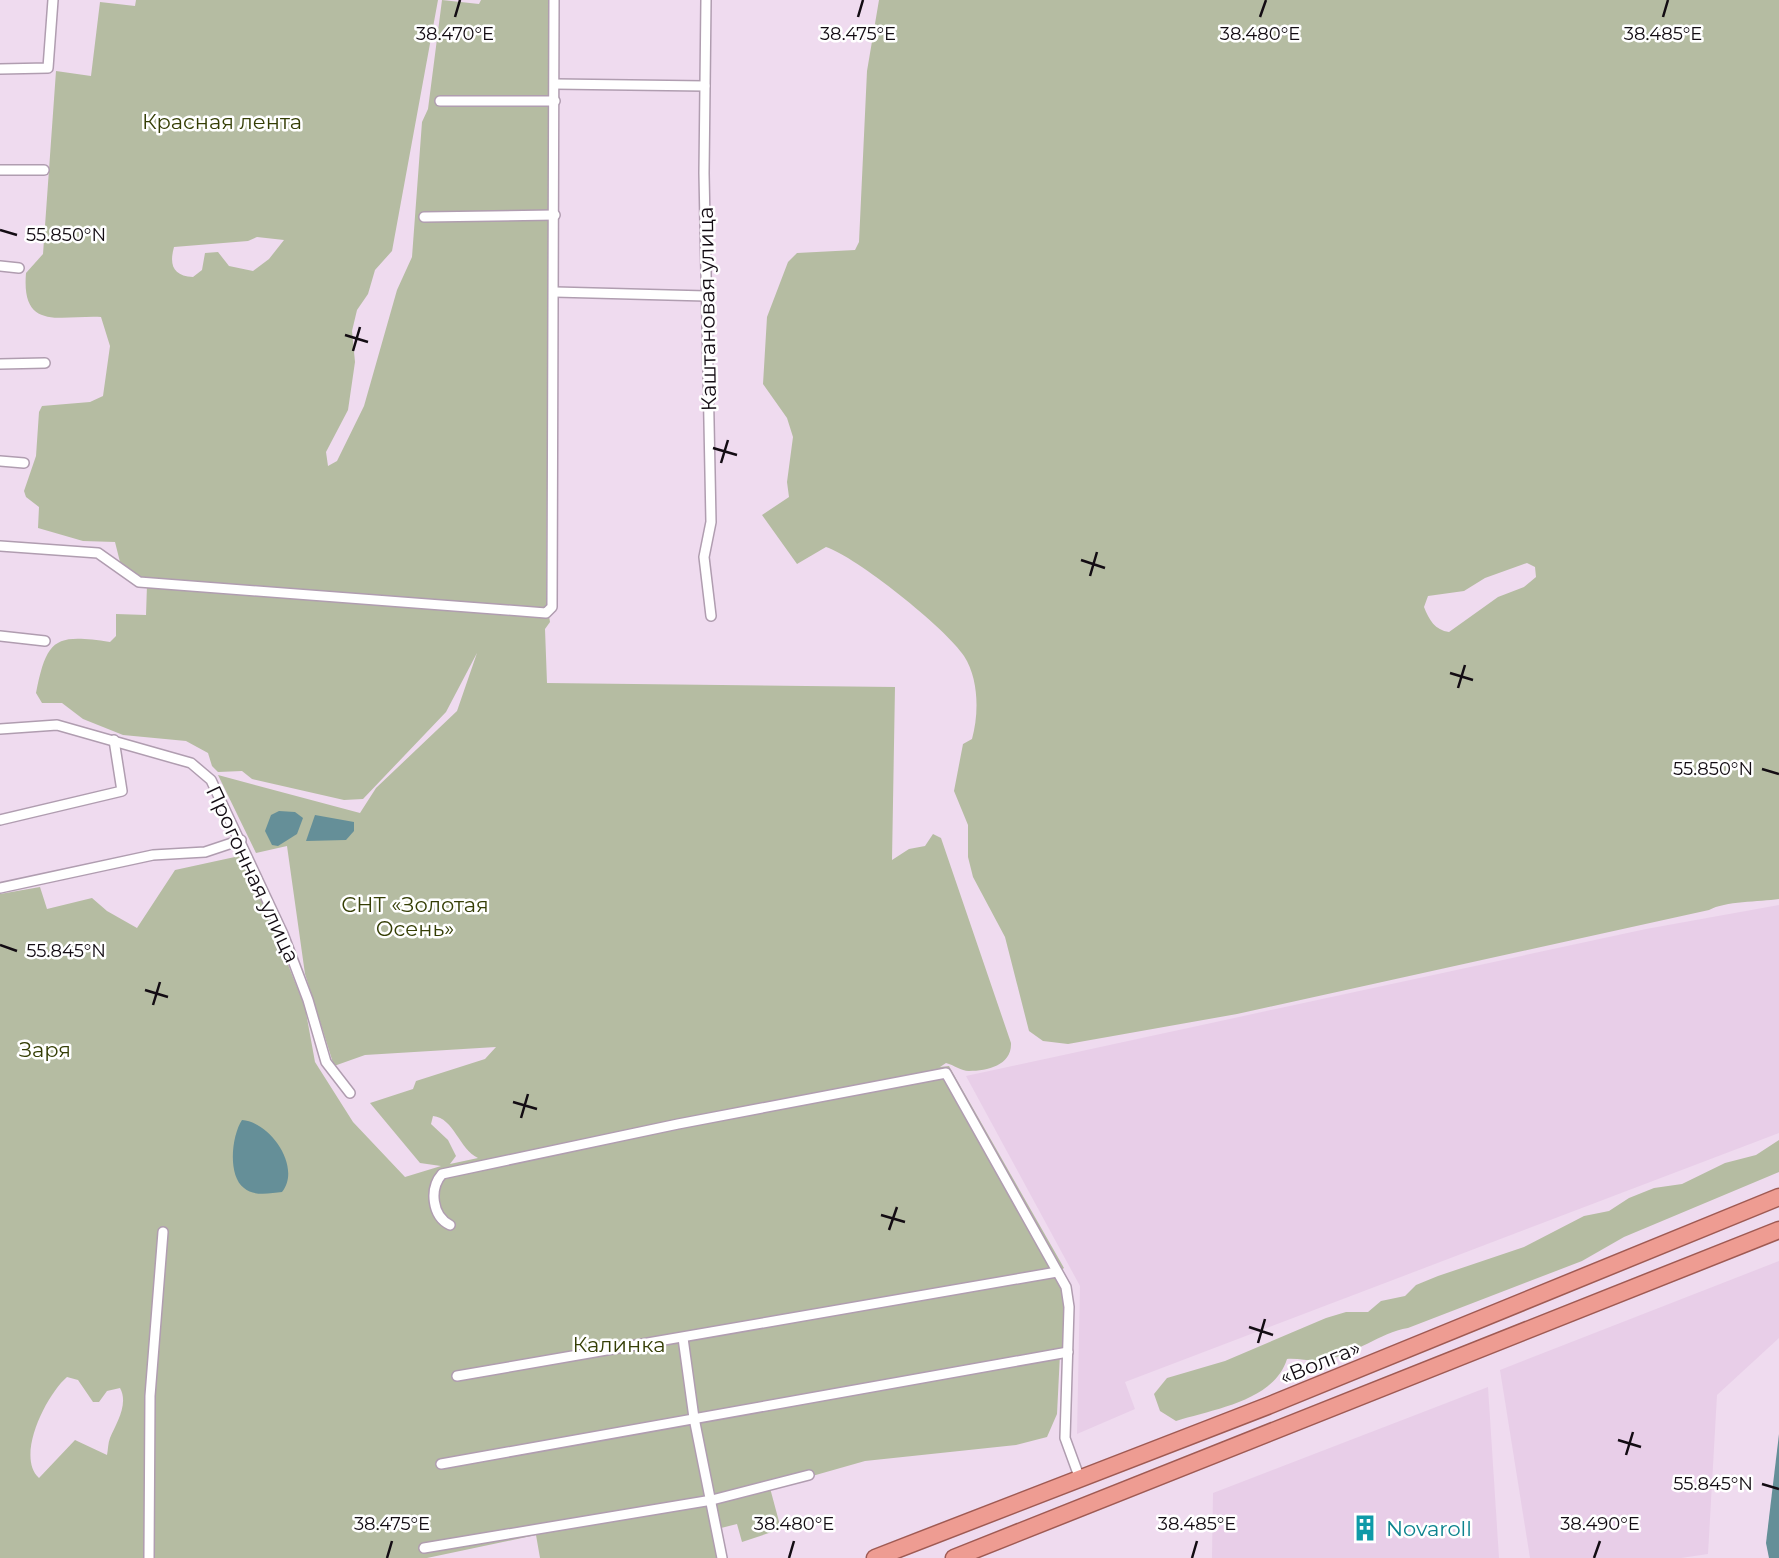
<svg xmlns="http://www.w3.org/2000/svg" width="1779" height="1558" font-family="Montserrat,sans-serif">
<rect width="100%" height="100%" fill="#efdbef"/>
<g fill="#e8cee8">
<path d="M 1779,905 L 1779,1133 L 1125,1382 L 1135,1409 L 1077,1434 L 1080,1286 L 966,1076 L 1646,929 Z"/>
<path d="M 1779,1261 L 1779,1338 L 1717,1395 L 1708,1554 L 1681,1558 L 1530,1558 L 1500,1370 Z"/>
<path d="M 1488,1387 L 1499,1558 L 1212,1558 L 1213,1493 Z"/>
</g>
<g fill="#b5bca2" fill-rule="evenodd">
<path d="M 136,0 L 438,0 L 392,251 L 375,270 L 368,294 L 357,310 L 352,331 L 355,362 L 348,410 L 326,452 L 328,466 L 337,461 L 364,406 L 397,290 L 412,257 L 422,122 L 428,109 L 442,0 L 479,4 L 481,0 L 551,0 L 546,610 L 140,580 L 120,562 L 115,542 L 83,541 L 38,528 L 39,507 L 26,497 L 24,491 L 36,456 L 39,412 L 42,406 L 90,402 L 103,396 L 110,346 L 101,317 C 61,315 21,332 26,273 L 43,254 L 56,71 L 91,76 L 100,2 L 135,6 ZM 257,237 L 284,240 L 269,259 L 253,271 L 229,266 L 218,252 L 205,253 L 202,270 L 193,277 C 173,276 169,265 174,247 L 248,241 Z"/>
<path d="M 879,0 L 1779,0 L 1779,899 C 1759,902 1725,901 1709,910 L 1237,1014 L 1068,1044 L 1043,1041 L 1029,1031 L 1005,937 L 973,877 L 968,857 L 968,825 L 954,791 L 963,744 L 972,739 C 979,714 979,679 964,656 C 947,629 855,556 826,547 L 797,564 L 762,515 L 789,497 L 787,482 L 793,437 L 787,418 L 763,384 L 767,317 L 788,262 L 797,253 L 855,250 L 859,242 L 867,71 ZM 1527,563 L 1535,567 L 1536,577 L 1524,587 L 1498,597 L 1449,632 C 1435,630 1429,620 1424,607 L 1428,596 L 1464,591 L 1485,578 Z"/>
<path d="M 147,585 L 549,616 L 550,622 L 545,629 L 547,683 L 895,687 L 892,860 L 909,849 L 925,846 L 933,834 L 941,838 L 1011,1043 C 1012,1065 988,1071 969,1071 C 961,1071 954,1065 946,1063 L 940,1067 L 949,1066 L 1064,1268 L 1058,1272 L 1066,1287 L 1068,1352 L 1060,1354 L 1057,1414 L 1047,1437 L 1016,1445 L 865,1461 L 770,1488 L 781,1529 L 742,1542 L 737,1524 L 717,1529 L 722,1558 L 540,1558 L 536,1535 L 427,1558 L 0,1558 L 0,894 L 40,887 L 47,909 L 92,898 L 107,911 L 137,928 L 175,870 L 244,855 L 305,1007 L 315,1062 L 353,1122 L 405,1177 L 441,1166 L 420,1163 L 370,1103 L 413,1089 L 416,1081 L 485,1059 L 496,1047 L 365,1055 L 334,1066 L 305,974 L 287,846 L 256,853 L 218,775 L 360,813 L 376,788 L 457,711 L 477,653 L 446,712 L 363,799 L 344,800 L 252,779 L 242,771 L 218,772 L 212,766 L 208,753 L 186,741 L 123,735 L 83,719 L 62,703 L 42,703 L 36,693 C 47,638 55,634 110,642 L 116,636 L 116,614 L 146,615 ZM 433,1116 C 454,1118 459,1149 478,1158 L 450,1164 L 456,1156 L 448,1140 L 431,1124 ZM 67,1377 L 78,1380 L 93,1402 L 99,1402 L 107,1391 L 120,1388 C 129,1404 116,1424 110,1438 C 108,1443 108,1450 107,1455 L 75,1440 L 39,1478 C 15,1456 47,1394 67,1377 Z"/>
<path d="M 1779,1140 L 1779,1172 L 1624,1237 L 1582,1261 L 1408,1328 C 1379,1333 1356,1354 1326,1360 C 1314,1363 1300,1358 1287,1359 C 1274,1401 1214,1409 1176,1421 L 1160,1411 L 1154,1394 L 1167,1378 L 1225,1361 L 1326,1318 L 1346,1312 L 1368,1312 L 1381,1301 L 1405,1296 L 1416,1285 L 1438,1276 L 1524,1247 L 1584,1216 L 1609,1211 L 1629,1198 L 1654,1188 L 1682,1184 L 1725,1163 L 1756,1155 Z"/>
</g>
<g fill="#658f98">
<path d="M 279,811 L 295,812 L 303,818 L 297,834 L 278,846 L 272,845 L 265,831 L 271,815 Z"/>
<path d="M 315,815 L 354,822 L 354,831 L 346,840 L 306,841 Z"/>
<path d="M 242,1120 C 270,1122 302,1167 282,1192 C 271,1193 254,1197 244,1188 C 227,1175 232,1135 242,1120 Z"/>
<path d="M 1779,1434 L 1779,1558 L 1769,1558 L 1766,1543 Z"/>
</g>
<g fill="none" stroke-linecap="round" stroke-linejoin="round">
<g stroke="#b09db0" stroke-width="12">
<g id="minor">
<path d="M 706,0 L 704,173 L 711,522 L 704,557 L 711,616"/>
<path d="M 0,69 L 48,68 L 53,0"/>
<path d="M 555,84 L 705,86"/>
<path d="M 440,101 L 555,101"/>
<path d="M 0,170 L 44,170"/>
<path d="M 424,217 L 555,215"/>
<path d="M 0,266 L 19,268"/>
<path d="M 555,292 L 706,296"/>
<path d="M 0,364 L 45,363"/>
<path d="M 0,461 L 24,463"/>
<path d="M 0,546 L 98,553 L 139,582 L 546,613 L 552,607 L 554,0"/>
<path d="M 0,636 L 45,641"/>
<path d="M 0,729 L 57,725 L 191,763 L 211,780 L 283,934 L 308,1000 L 326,1062 L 350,1093"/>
<path d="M 0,820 L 122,791 L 114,740"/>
<path d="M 0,888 L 153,855 L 205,852 L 241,840"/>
<path d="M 450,1225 C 432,1216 429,1189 442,1174 L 678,1124 L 946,1073 L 1066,1287 L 1069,1307 L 1065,1438 L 1080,1479"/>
<path d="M 683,1338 L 694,1418 L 722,1558"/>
<path d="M 457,1376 L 1057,1272"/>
<path d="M 441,1464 L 1068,1352"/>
<path d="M 424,1548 L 712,1500 L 809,1475"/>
<path d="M 149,1558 L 150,1396 L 163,1232"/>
</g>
</g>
<g stroke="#9f5a53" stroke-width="19">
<g id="trunk">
<path d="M 875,1558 L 1270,1405 L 1779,1197"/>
<path d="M 954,1558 L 1779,1230"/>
</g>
</g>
<use href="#minor" stroke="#fff" stroke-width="9"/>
<use href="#trunk" stroke="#ee9c92" stroke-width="16"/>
</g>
<path fill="none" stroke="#130c13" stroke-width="2.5" d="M 455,17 L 460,0M 858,17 L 863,0M 1260,17 L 1266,0M 1663,17 L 1668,0M 0,230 L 17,235M 345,335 L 368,342M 353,351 L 360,327M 713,448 L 737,455M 721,463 L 728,440M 1081,560 L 1105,568M 1090,576 L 1097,552M 1450,673 L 1473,680M 1458,688 L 1465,665M 1762,769 L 1779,774M 0,945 L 17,951M 145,990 L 168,997M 153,1005 L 160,982M 513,1102 L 537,1109M 521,1118 L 528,1094M 881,1215 L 905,1222M 889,1230 L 897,1207M 1249,1327 L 1273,1335M 1258,1343 L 1265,1319M 1618,1440 L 1641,1447M 1626,1455 L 1633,1432M 1762,1484 L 1779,1489M 387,1558 L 392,1541M 789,1558 L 794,1541M 1192,1558 L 1197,1541M 1594,1558 L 1600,1541"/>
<defs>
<g id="building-bare" transform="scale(2.1)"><path d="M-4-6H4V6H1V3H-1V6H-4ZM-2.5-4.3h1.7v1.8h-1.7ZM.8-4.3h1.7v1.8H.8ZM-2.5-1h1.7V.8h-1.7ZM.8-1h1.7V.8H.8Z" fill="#0f9aa8" stroke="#fff" stroke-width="2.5" paint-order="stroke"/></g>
</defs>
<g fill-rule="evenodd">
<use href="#building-bare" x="1365" y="1528"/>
</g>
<g text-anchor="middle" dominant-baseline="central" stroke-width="5" stroke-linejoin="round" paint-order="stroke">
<g font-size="21" fill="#353e05" stroke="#fff">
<text x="222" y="121">Красная лента</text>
<text x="415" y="904">СНТ «Золотая<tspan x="415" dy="24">Осень»</tspan></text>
<text x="45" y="1049">Заря</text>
<text x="619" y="1344">Калинка</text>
</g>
<g font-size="21" fill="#130c13" stroke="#fff">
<text transform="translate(707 309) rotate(-91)">Каштановая улица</text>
<text transform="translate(253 874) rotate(65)">Прогонная улица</text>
<text transform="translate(1320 1362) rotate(-22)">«Волга»</text>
</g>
<g font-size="21" fill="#0d838f" stroke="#fff" text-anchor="start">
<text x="1386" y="1528">Novaroll</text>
</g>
</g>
<g font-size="18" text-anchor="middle" fill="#130c13" stroke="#fff" stroke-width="5" stroke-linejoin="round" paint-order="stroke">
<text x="455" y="40">38.470°E</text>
<text x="858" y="40">38.475°E</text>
<text x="1260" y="40">38.480°E</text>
<text x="1663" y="40">38.485°E</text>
<text x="66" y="241">55.850°N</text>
<text x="1713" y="775">55.850°N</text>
<text x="66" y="957">55.845°N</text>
<text x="1713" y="1490">55.845°N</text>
<text x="392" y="1530">38.475°E</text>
<text x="794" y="1530">38.480°E</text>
<text x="1197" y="1530">38.485°E</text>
<text x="1600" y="1530">38.490°E</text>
</g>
</svg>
